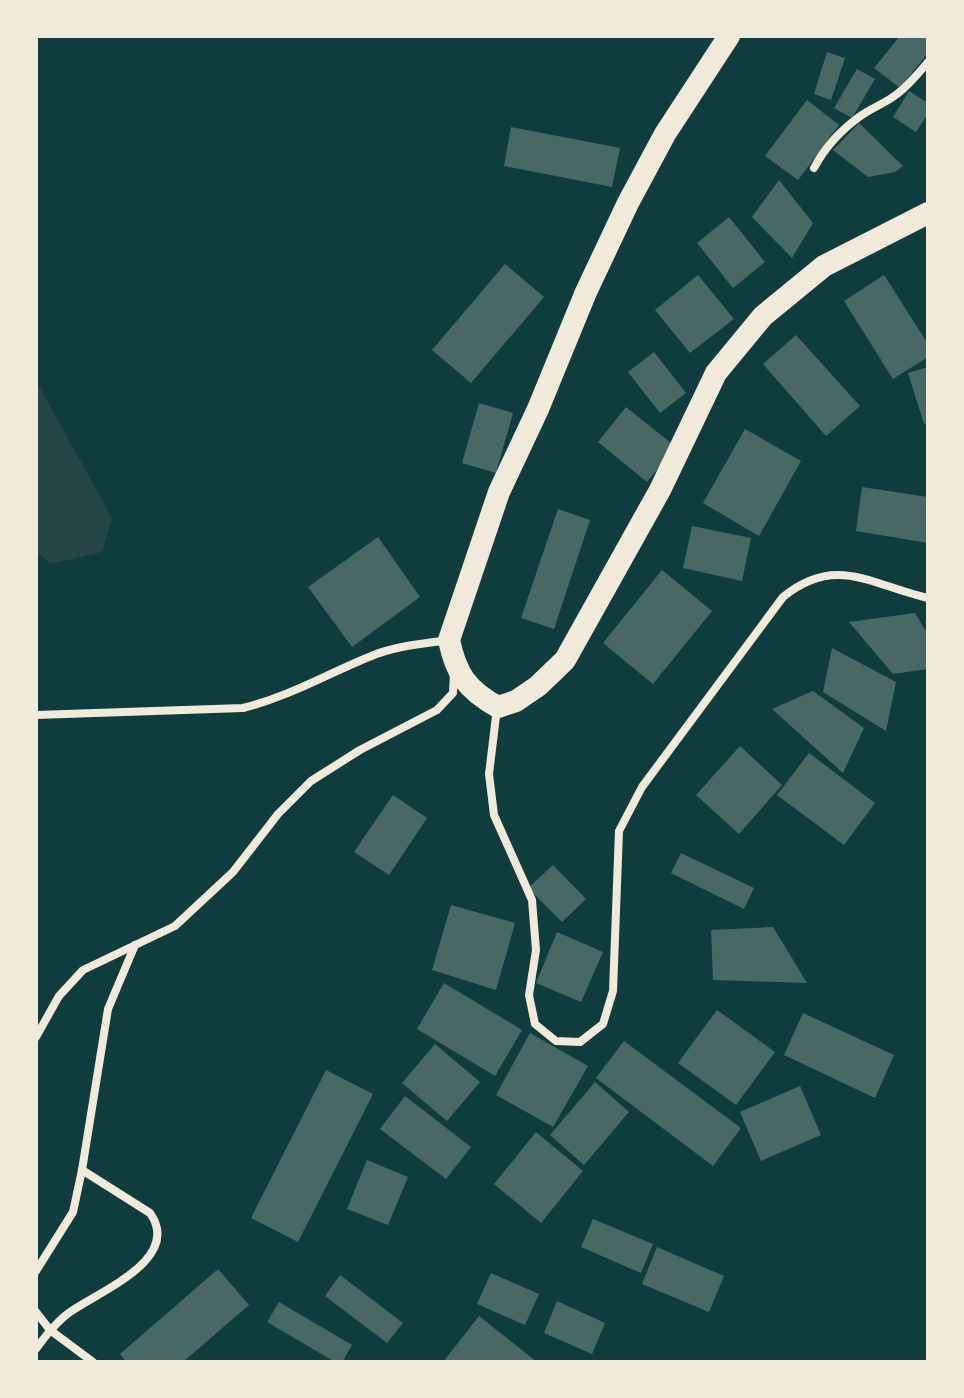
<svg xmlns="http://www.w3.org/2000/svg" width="964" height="1398" font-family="'Alegreya Sans',sans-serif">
<rect width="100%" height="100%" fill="#0f3d3e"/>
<path fill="#244646" d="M 36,381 L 112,518 L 102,552 L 50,564 L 36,551 Z"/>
<g fill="#486865">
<path d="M 900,36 L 928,36 L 928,53 L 900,88 L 874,68 Z"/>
<path d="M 827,52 L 845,58 L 831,100 L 814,94 Z"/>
<path d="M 857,69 L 875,79 L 852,118 L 834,108 Z"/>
<path d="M 909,91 L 928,103 L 928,114 L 916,132 L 893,117 Z"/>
<path d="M 807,100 L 839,125 L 798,180 L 765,156 Z"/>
<path d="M 859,123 L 903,166 L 895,172 L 868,177 L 833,150 Z"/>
<path d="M 511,127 L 620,148 L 612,187 L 504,166 Z"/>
<path d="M 779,180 L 813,223 L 792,258 L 752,217 Z"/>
<path d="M 729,217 L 765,262 L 733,288 L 697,243 Z"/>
<path d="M 505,264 L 544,297 L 471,383 L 432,350 Z"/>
<path d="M 698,275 L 734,319 L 690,353 L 655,310 Z"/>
<path d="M 884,275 L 928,344 L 928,357 L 893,379 L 844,301 Z"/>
<path d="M 796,335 L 860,406 L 826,436 L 763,364 Z"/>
<path d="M 654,352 L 686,393 L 660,413 L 628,372 Z"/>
<path d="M 928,367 L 928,423 L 924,424 L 908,373 Z"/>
<path d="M 479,403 L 513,413 L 496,473 L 462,463 Z"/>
<path d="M 626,407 L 676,447 L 647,482 L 598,442 Z"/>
<path d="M 745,429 L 801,461 L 759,536 L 703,503 Z"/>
<path d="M 862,487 L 928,497 L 928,543 L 856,531 Z"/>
<path d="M 558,509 L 590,520 L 554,629 L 521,618 Z"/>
<path d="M 692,526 L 751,538 L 742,581 L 683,568 Z"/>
<path d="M 378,537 L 420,597 L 352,647 L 308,587 Z"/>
<path d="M 662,570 L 712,611 L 653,684 L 603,643 Z"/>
<path d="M 915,613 L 928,635 L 928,669 L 893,674 L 849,622 Z"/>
<path d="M 832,648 L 896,682 L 886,731 L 823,692 Z"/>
<path d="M 813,691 L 864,728 L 843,773 L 772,709 Z"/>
<path d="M 740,746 L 782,785 L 739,834 L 696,795 Z"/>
<path d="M 809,753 L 875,803 L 844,845 L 777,795 Z"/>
<path d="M 393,795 L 427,818 L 389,875 L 354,852 Z"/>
<path d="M 681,853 L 754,888 L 744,909 L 671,873 Z"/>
<path d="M 553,865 L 586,899 L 562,922 L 528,888 Z"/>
<path d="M 451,905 L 515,923 L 496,990 L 432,970 Z"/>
<path d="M 773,927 L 807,983 L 713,980 L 711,930 Z"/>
<path d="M 557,932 L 603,952 L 581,1002 L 536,983 Z"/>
<path d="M 444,983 L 522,1030 L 495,1076 L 417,1029 Z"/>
<path d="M 717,1010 L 775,1052 L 736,1105 L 678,1063 Z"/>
<path d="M 803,1013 L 894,1055 L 875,1098 L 784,1055 Z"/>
<path d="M 530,1033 L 588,1066 L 553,1127 L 496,1095 Z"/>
<path d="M 624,1041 L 741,1128 L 713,1166 L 596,1078 Z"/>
<path d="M 435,1044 L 480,1082 L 447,1121 L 402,1083 Z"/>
<path d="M 326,1070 L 373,1094 L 298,1242 L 251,1218 Z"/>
<path d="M 595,1082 L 629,1112 L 584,1165 L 550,1135 Z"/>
<path d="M 800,1086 L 821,1135 L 761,1161 L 740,1112 Z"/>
<path d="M 405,1096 L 471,1147 L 446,1179 L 380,1129 Z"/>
<path d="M 536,1132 L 583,1171 L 541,1223 L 494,1184 Z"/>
<path d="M 367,1160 L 408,1177 L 388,1225 L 347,1209 Z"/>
<path d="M 593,1219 L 653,1244 L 641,1273 L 581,1247 Z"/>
<path d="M 657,1247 L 724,1276 L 709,1312 L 642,1284 Z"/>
<path d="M 218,1269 L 249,1305 L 183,1362 L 126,1362 L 120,1354 Z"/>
<path d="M 491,1273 L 539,1294 L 525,1325 L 477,1304 Z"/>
<path d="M 340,1275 L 403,1323 L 387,1343 L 325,1296 Z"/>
<path d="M 557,1301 L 605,1323 L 592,1354 L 544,1333 Z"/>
<path d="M 279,1302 L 352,1345 L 342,1362 L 335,1362 L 267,1322 Z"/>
<path d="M 479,1316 L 537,1362 L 443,1362 Z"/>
</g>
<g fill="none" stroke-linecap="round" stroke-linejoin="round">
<g stroke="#f1e9da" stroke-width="8">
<path d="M 814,168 C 825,147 840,131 859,117 C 871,108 886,103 897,94 C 909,85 918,74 928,62"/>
<path d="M 497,708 L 489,774 L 494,815 L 532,900 L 536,950 L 529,995 L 535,1024 L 556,1041 L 580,1042 L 603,1024 L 613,991 L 619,831 L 642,787 L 783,597 C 836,554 871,585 928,598"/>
<path d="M 36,715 L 243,708 C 288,697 327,674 369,657 C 394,646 422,644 449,640"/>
<path d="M 36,1037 L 59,996 L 83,970 L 175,926 L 233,872 L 278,814 L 311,781 L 360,750 L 437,710 L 453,693 L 454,673"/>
<path d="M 36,1271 L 73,1212 L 82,1170 L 108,1009 L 135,945"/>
<path d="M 36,1312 L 50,1330 L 93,1362"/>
<path d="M 36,1349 C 46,1335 56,1322 70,1312 C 98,1292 183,1259 150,1213 L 82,1170"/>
</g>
<path stroke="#f1e9da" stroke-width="22" d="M 729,36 L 665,134 L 628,203 L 586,292 L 538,409 L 499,492 L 449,640 C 456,674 467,690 498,707 L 516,701 L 538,686 L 565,660 L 660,490 L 716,373 L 763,316 L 824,266 L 928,213"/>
</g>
<rect width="964" height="1398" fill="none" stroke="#f1e9da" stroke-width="76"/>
</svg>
